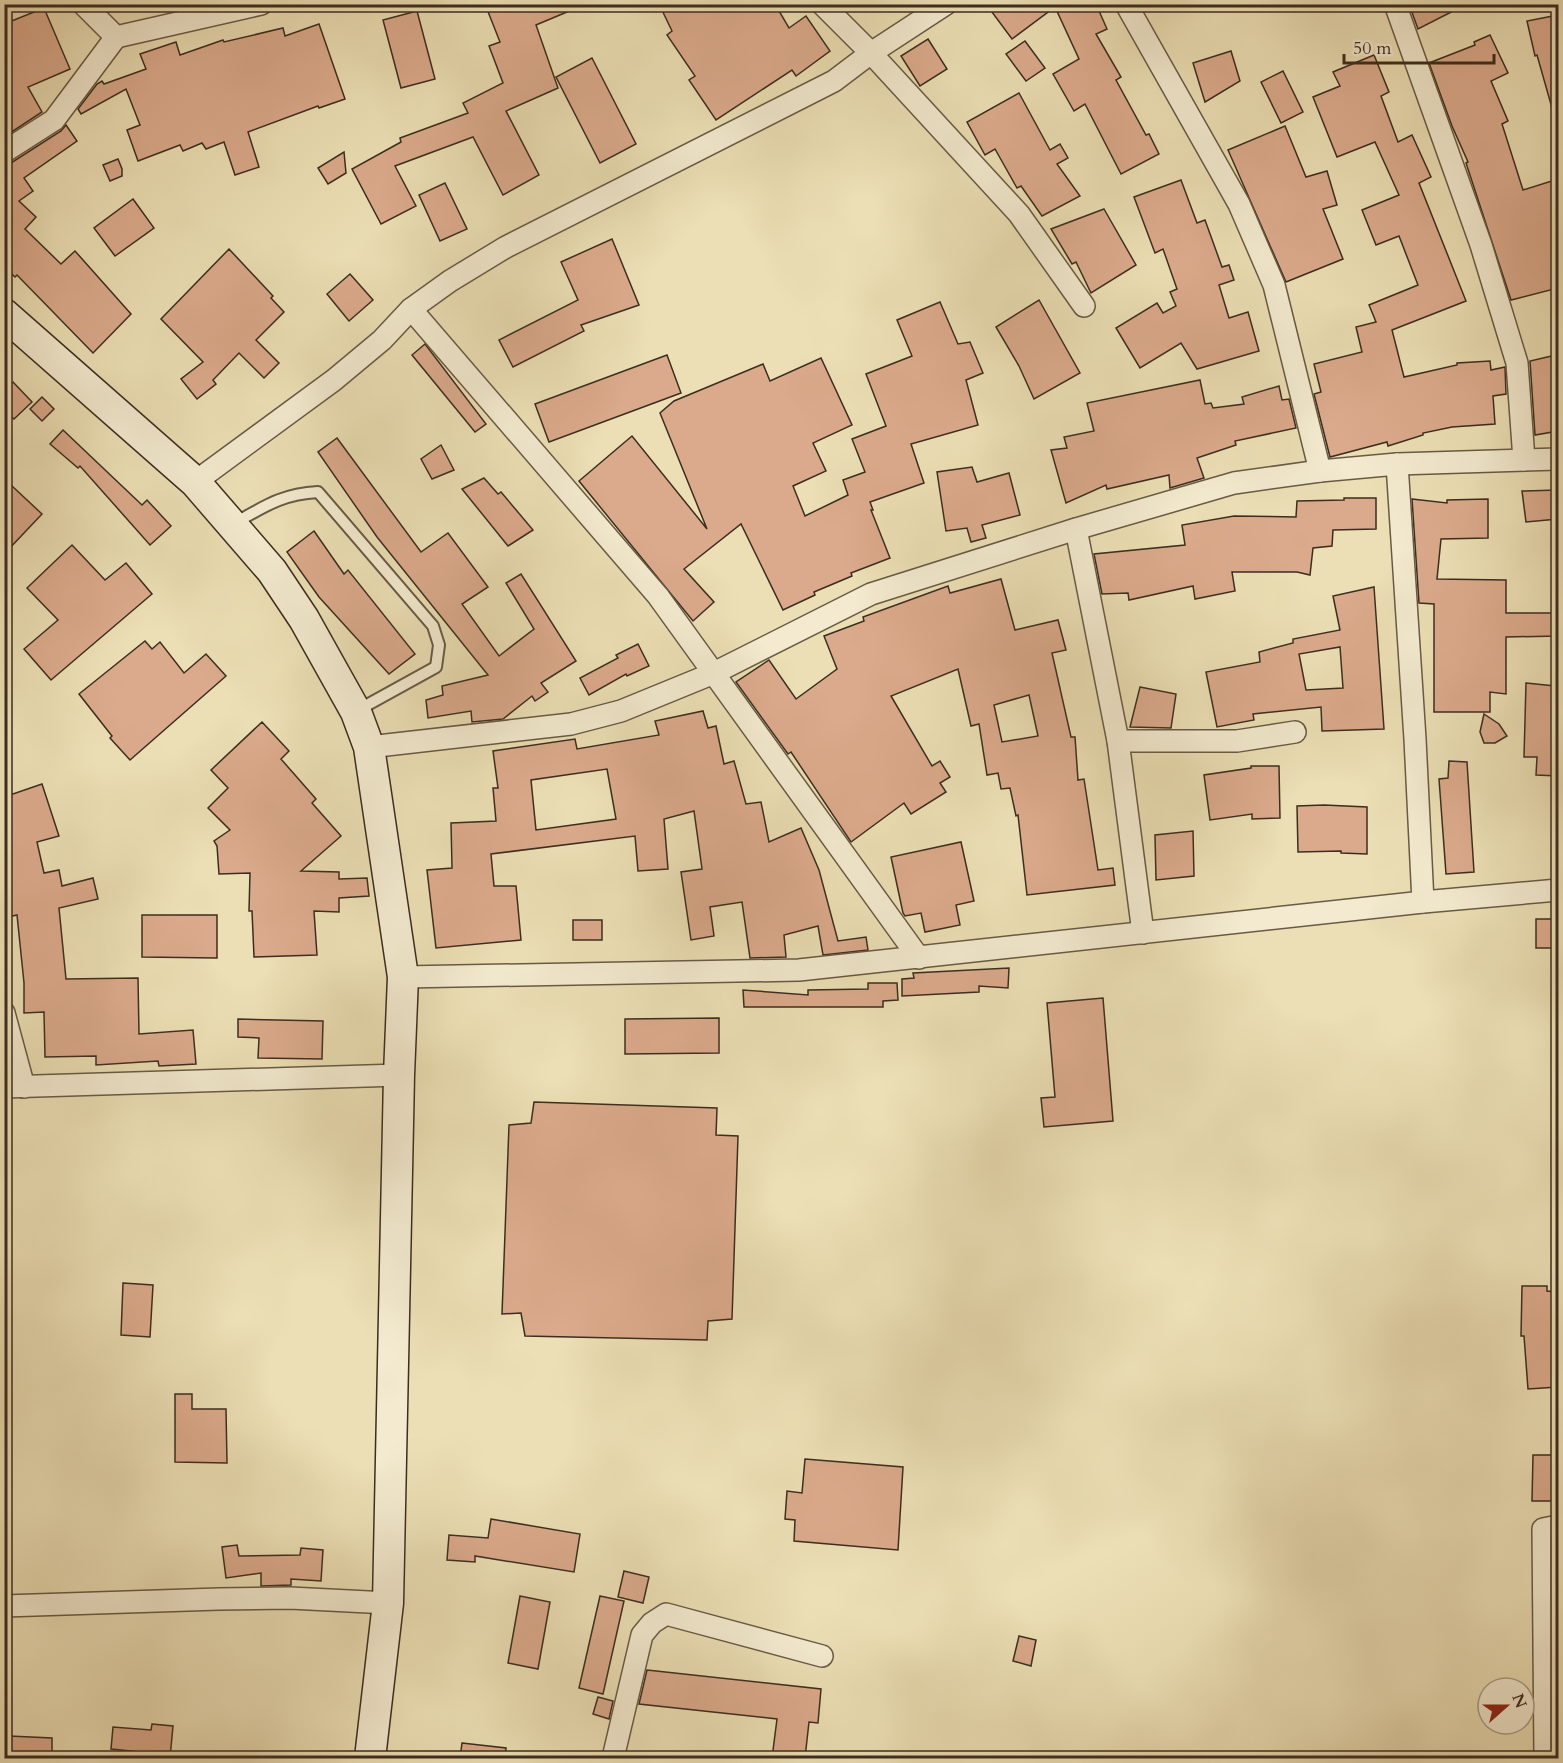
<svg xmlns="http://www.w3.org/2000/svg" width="1563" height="1763" font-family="Cardo,serif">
<rect width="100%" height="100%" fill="#ecdfb5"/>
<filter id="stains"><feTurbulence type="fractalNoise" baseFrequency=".00333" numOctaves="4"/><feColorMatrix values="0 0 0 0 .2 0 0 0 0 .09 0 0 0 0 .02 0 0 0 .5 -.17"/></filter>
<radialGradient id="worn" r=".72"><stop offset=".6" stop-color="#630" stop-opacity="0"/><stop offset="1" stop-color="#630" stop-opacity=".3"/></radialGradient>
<g fill="#dbaa8c" stroke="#3c2d1f" stroke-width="1.5" fill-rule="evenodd">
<path d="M 485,4 L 586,4 L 536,25 L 558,88 L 506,111 L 539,175 L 503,195 L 473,137 L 395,166 L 416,206 L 381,224 L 352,169 L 401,142 L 400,138 L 468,113 L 463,103 L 503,83 L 489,46 L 500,42 Z"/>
<path d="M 659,4 L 775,4 L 789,28 L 806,16 L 830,51 L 796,76 L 792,70 L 716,120 L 689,80 L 695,76 L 667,35 L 672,31 Z"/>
<path d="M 986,4 L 1096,4 L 1107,29 L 1096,34 L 1121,77 L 1116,80 L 1146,135 L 1149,134 L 1159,154 L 1121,174 L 1085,104 L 1074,111 L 1053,74 L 1079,59 L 1055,7 L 1012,39 Z"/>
<path d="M 1409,4 L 1467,4 L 1418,29 Z"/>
<path d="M 44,8 L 70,69 L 28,87 L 42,112 L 4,137 L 4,24 Z"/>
<path d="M 417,11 L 435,79 L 401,88 L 383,20 Z"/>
<path d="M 1558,15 L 1558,115 L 1554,115 L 1537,55 L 1535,56 L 1527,21 Z"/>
<path d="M 319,24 L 345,99 L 319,108 L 318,106 L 248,132 L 259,167 L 235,175 L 224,142 L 206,149 L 202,143 L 183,151 L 180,145 L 138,161 L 127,130 L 140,125 L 126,89 L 81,114 L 78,109 L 97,84 L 102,81 L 104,84 L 146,69 L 140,54 L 176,42 L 180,55 L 223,40 L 224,42 L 283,28 L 285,36 Z"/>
<path d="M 1490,35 L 1508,73 L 1491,81 L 1508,121 L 1502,124 L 1523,190 L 1558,179 L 1558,288 L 1511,300 L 1466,163 L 1468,162 L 1452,126 L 1429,63 L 1475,45 L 1474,42 Z"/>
<path d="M 928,39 L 947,69 L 920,86 L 901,56 Z"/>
<path d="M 1025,41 L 1045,68 L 1026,81 L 1006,54 Z"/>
<path d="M 1231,51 L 1240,81 L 1205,102 L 1193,63 Z"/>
<path d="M 1374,55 L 1389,92 L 1381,96 L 1398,142 L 1412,135 L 1431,177 L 1419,183 L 1466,301 L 1392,330 L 1404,377 L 1457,365 L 1457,363 L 1490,361 L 1491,370 L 1505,367 L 1506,394 L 1493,396 L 1495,424 L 1452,427 L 1423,433 L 1423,435 L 1388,446 L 1387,442 L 1330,457 L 1314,394 L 1321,392 L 1314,364 L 1362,352 L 1356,327 L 1376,322 L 1369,305 L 1418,285 L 1399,236 L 1376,245 L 1362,210 L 1399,195 L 1375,142 L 1337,157 L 1313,97 L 1340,86 L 1333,72 Z"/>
<path d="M 592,58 L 636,144 L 600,163 L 556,77 Z"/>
<path d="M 1283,71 L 1303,112 L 1281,123 L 1261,82 Z"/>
<path d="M 1019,93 L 1050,150 L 1060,144 L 1068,158 L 1057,164 L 1080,196 L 1042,216 L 1021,186 L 1017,188 L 995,149 L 985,155 L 967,122 Z"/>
<path d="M 66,125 L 77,141 L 24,178 L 33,191 L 19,201 L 36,217 L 25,229 L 61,264 L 75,251 L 131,314 L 93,353 L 17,275 L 15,277 L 4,267 L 4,165 L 11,163 L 61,131 Z"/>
<path d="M 1285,126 L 1306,177 L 1327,171 L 1337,205 L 1323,209 L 1343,259 L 1286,282 L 1228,150 Z"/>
<path d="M 344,152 L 346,173 L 328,184 L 318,168 Z"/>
<path d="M 118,159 L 122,169 L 122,176 L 110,181 L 103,165 Z"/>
<path d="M 1181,180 L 1197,223 L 1205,220 L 1222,267 L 1229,265 L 1234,280 L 1219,285 L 1229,318 L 1248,312 L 1259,351 L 1197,369 L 1181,343 L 1140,368 L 1116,328 L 1157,303 L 1163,313 L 1176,306 L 1170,292 L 1177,289 L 1163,249 L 1155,253 L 1134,197 Z"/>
<path d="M 445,183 L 467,229 L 440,241 L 419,195 Z"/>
<path d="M 133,199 L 154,228 L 115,256 L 94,228 Z"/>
<path d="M 1104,209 L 1136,265 L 1091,293 L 1076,262 L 1072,264 L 1051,229 Z"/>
<path d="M 612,239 L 639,305 L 581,325 L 584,331 L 513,367 L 499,340 L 578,300 L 561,262 Z"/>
<path d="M 229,249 L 273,296 L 271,298 L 284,312 L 256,340 L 279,363 L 264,378 L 239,353 L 213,380 L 216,384 L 197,399 L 181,379 L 203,362 L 161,319 Z"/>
<path d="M 350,274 L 373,300 L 349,321 L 327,294 Z"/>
<path d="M 1039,300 L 1080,373 L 1034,399 L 1019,366 L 996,327 Z"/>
<path d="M 940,302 L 958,344 L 970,342 L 983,373 L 966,380 L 978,425 L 911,444 L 924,483 L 870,502 L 873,510 L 871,510 L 890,558 L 851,573 L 852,576 L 814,592 L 815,595 L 783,610 L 741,524 L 684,569 L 714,602 L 693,621 L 579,481 L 632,436 L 707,529 L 660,413 L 674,401 L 763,364 L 770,381 L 821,358 L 852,425 L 813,443 L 826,471 L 793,486 L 805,516 L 848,495 L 843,480 L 865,472 L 852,439 L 886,426 L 866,374 L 912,356 L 897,320 Z"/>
<path d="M 425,344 L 486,424 L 475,432 L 412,355 Z"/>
<path d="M 667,355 L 681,393 L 549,442 L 535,404 Z"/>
<path d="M 1556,355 L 1558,381 L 1558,431 L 1535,435 L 1530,361 Z"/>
<path d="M 1200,380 L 1205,404 L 1211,403 L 1213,408 L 1244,404 L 1242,397 L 1279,386 L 1282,400 L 1289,399 L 1296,428 L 1235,441 L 1236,445 L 1197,458 L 1204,478 L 1170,488 L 1169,475 L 1107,489 L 1106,485 L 1066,503 L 1051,450 L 1067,448 L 1064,437 L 1094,431 L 1087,403 Z"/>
<path d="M 13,382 L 32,402 L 14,419 L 4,410 L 4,391 Z"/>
<path d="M 42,397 L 54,409 L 42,421 L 30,409 Z"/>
<path d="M 63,430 L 142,505 L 147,500 L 171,526 L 150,545 L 80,466 L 78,468 L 50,444 Z"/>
<path d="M 337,438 L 421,552 L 448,533 L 488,587 L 462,604 L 499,656 L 534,629 L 506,583 L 521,574 L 576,661 L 541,683 L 548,692 L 535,701 L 532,696 L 503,719 L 472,722 L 471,711 L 428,718 L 426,700 L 443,695 L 442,686 L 488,675 L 377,537 L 318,452 Z"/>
<path d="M 441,445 L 454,470 L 432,479 L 421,459 Z"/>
<path d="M 972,467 L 977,482 L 1009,473 L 1020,515 L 982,525 L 986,538 L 971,542 L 967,528 L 946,531 L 937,472 Z"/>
<path d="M 484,478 L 498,494 L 501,492 L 533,530 L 508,546 L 462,489 Z"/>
<path d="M 12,486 L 42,514 L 4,554 L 4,495 Z"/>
<path d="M 1558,490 L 1558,519 L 1526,522 L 1522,491 Z"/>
<path d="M 1344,498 L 1376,498 L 1376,529 L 1333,530 L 1332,546 L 1313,548 L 1310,575 L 1297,572 L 1232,572 L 1235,591 L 1195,599 L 1193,586 L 1129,600 L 1128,593 L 1102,594 L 1094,554 L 1185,545 L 1182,525 L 1234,516 L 1296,517 L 1297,501 L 1344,500 Z"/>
<path d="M 1412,499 L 1447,503 L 1447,500 L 1488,499 L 1488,538 L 1441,539 L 1437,579 L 1506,580 L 1506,613 L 1558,613 L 1558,636 L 1506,637 L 1506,694 L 1490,692 L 1490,712 L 1434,712 L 1434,604 L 1419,603 Z"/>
<path d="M 314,531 L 344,574 L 348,570 L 415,654 L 389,674 L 319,597 L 287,552 Z"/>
<path d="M 72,545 L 105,580 L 126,563 L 152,594 L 51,680 L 24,649 L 58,620 L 27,588 Z"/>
<path d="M 1001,579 L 1015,630 L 1058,620 L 1066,650 L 1052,653 L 1071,737 L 1075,737 L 1078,780 L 1084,779 L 1098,870 L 1113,868 L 1115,885 L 1027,895 L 1018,815 L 1016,816 L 1010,788 L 1001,789 L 998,773 L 987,775 L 979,724 L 971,726 L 958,669 L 891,696 L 932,766 L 940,761 L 950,777 L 940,783 L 946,792 L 911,814 L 904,803 L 851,842 L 791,752 L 788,754 L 736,682 L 769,660 L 796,699 L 837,669 L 824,636 L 864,621 L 863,617 L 948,586 L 950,593 ZM 1029,695 L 1038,736 L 1002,742 L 994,705 Z"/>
<path d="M 1374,587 L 1384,729 L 1322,731 L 1321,707 L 1253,714 L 1254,720 L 1217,727 L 1206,672 L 1260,662 L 1259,652 L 1293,643 L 1293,639 L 1340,630 L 1333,596 ZM 1340,647 L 1343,688 L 1306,690 L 1299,654 Z"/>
<path d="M 145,641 L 152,649 L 160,642 L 184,673 L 206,654 L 226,676 L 130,760 L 110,738 L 112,736 L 79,694 Z"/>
<path d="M 638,644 L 649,666 L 627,676 L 626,674 L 589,695 L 580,678 L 618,658 L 616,655 Z"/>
<path d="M 1526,683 L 1555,686 L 1553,705 L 1558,705 L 1558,776 L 1536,775 L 1537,757 L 1524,757 Z"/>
<path d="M 1140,687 L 1176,694 L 1171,728 L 1130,727 Z"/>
<path d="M 703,711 L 708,728 L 716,726 L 724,764 L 734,761 L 746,804 L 761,802 L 769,842 L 801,828 L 819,870 L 838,941 L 866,937 L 868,950 L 823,955 L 818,926 L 784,935 L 786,957 L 750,958 L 742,902 L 710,907 L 714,936 L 691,940 L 681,872 L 702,869 L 694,811 L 664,819 L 668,869 L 638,871 L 635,836 L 491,854 L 494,886 L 516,886 L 521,940 L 436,948 L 427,870 L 452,868 L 451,823 L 496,821 L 493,788 L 498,788 L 493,751 L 575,739 L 577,749 L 659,735 L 655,721 ZM 607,769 L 616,819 L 536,830 L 531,780 Z"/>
<path d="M 1484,714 L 1499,724 L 1507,736 L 1495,743 L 1484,743 L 1480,732 Z"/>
<path d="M 262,722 L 289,751 L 281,759 L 316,799 L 312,803 L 341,836 L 301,871 L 339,872 L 339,879 L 367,878 L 369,896 L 339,898 L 339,912 L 314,911 L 317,955 L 254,957 L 252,911 L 249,911 L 250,873 L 219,874 L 217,846 L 214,841 L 230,830 L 208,808 L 228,788 L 211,770 Z"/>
<path d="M 1449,761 L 1467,762 L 1474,872 L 1446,874 L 1439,779 L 1448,778 Z"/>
<path d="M 1251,766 L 1279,766 L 1280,818 L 1252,819 L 1252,814 L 1210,820 L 1204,775 L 1251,768 Z"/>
<path d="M 42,784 L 59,836 L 37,842 L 44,873 L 59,870 L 62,886 L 93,878 L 98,899 L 59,908 L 66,979 L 138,978 L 139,1034 L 193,1030 L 196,1064 L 159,1066 L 158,1061 L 96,1065 L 96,1056 L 45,1057 L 44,1012 L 24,1013 L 24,983 L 17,915 L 4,918 L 4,797 Z"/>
<path d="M 1324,805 L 1367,807 L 1367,854 L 1341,853 L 1341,851 L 1298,852 L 1297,806 Z"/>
<path d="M 1193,831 L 1194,876 L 1156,880 L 1155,835 Z"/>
<path d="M 961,842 L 974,901 L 956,905 L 960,925 L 925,932 L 921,913 L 905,916 L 903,913 L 891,857 Z"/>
<path d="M 142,915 L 217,915 L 217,958 L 142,957 Z"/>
<rect x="1536" y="919" width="22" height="29"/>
<rect x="573" y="920" width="29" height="20"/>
<path d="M 1009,968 L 1008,988 L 979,986 L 979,992 L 902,996 L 902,979 L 914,978 L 913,973 Z"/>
<path d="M 868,983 L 897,983 L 898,1000 L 883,1001 L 883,1007 L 744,1007 L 743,990 L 808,995 L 808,990 L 868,989 Z"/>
<path d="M 1103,998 L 1113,1121 L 1044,1127 L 1041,1098 L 1055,1097 L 1047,1003 Z"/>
<path d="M 719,1018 L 719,1053 L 625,1054 L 625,1019 Z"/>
<path d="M 238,1019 L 323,1021 L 322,1059 L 258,1058 L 259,1038 L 238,1037 Z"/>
<path d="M 534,1102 L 717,1108 L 716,1135 L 738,1136 L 732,1319 L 708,1321 L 707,1340 L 525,1336 L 521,1313 L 502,1314 L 509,1125 L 531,1123 Z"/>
<path d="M 123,1283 L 153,1285 L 150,1337 L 121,1335 Z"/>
<path d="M 1522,1286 L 1547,1286 L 1547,1291 L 1558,1292 L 1558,1387 L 1528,1389 L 1524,1336 L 1521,1336 Z"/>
<path d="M 175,1394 L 192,1394 L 192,1409 L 226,1409 L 227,1463 L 175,1462 Z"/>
<path d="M 1533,1455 L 1558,1455 L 1558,1501 L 1532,1501 Z"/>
<path d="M 805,1459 L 903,1467 L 898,1550 L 794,1541 L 795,1520 L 785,1519 L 787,1491 L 802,1493 Z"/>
<path d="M 491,1519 L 580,1534 L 574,1572 L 475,1556 L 475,1562 L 447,1560 L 449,1535 L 488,1538 Z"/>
<path d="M 237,1545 L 239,1556 L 300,1555 L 301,1548 L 323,1550 L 321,1581 L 291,1579 L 291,1585 L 261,1586 L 261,1573 L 226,1578 L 222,1547 Z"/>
<path d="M 624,1571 L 649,1577 L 643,1603 L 618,1597 Z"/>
<path d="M 520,1596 L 550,1602 L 538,1669 L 508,1663 Z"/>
<path d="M 600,1596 L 624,1601 L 603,1694 L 579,1688 Z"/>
<path d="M 1019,1636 L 1036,1640 L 1031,1666 L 1013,1661 Z"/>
<path d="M 647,1670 L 821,1689 L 818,1723 L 809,1722 L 805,1758 L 772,1758 L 777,1719 L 639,1704 Z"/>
<path d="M 598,1697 L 613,1701 L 609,1719 L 593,1714 Z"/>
<path d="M 152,1724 L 173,1726 L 170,1758 L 149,1758 L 150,1753 L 111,1749 L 113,1727 L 151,1730 Z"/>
<path d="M 9,1736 L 52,1738 L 52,1758 L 9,1758 Z"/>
<path d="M 462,1743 L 506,1748 L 505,1758 L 460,1758 Z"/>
</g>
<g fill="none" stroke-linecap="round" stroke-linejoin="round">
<g stroke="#685a44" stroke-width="14">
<path id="lane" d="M 235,523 C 265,506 282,494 318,492 L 433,626 L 439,645 L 436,667 L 358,710"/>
</g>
<g stroke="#685a44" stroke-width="24">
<g id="street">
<path d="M 83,4 L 116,37 L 261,4"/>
<path d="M 822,4 L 871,53 L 1019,214 L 1084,306"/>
<path d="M 1126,4 L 1239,204 L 1274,285 L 1320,471"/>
<path d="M 1395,4 L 1481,245 L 1517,363 L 1524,460"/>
<path d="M 4,152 L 54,120 L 116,37"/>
<path d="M 411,309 L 658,596 L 919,958"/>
<path d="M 1397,464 L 1415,739 L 1423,902"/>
<path d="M 195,482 L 334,380 L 382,340 L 411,309 L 450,281 L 506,247 L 834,81 L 871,53 L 946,4"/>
<path d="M 1076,529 L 1118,741 L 1143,933"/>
<path d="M 1118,741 L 1237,741 L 1295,732"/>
<path d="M 369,747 L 571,724 L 621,711 L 714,673 L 871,594 L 1076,529 L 1234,483 L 1320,471 L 1397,464 L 1558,459"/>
<path d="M 403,977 L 799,970 L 1423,902 L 1558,890"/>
<path d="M 4,1013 L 24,1087"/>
<path d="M 4,1087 L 399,1075"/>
<path d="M 4,1606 L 219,1599 L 290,1598 L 388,1603"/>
<path d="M 613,1758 L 642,1635 L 652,1623 L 666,1614 L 822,1656"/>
<path d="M 1545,1758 L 1543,1529 L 1558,1526"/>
</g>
</g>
<g stroke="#3c2d1f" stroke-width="33">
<path id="secondary" d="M 4,314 L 195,482 L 272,571 L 304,619 L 356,712 L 369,747 L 403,977 L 399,1075 L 388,1603 L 370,1758"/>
</g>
<use href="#lane" stroke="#f3eacf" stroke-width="10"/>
<use href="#street" stroke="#f3eacf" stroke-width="21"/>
<use href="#secondary" stroke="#f3eacf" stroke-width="30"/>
</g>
<rect width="1563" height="1763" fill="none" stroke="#ecdfb5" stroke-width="24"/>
<rect x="6" y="6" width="1551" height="1751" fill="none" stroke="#3c2d1f" stroke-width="3"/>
<rect x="12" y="12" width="1539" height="1739" fill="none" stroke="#3c2d1f" stroke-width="1.5"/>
<g transform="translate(1506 1706) rotate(69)"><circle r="28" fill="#f3eacf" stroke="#aa9e89" stroke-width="1.5"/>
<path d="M0-4.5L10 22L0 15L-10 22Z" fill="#8f2418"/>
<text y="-9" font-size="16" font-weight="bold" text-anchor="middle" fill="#3c2d1f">N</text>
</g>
<path d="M1344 54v9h150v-9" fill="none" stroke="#3c2d1f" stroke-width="3"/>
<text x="1353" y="54" font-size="18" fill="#3c2d1f" stroke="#f3eacf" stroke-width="4.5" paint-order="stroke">50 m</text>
<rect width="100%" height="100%" filter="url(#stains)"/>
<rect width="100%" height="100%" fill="url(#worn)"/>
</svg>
